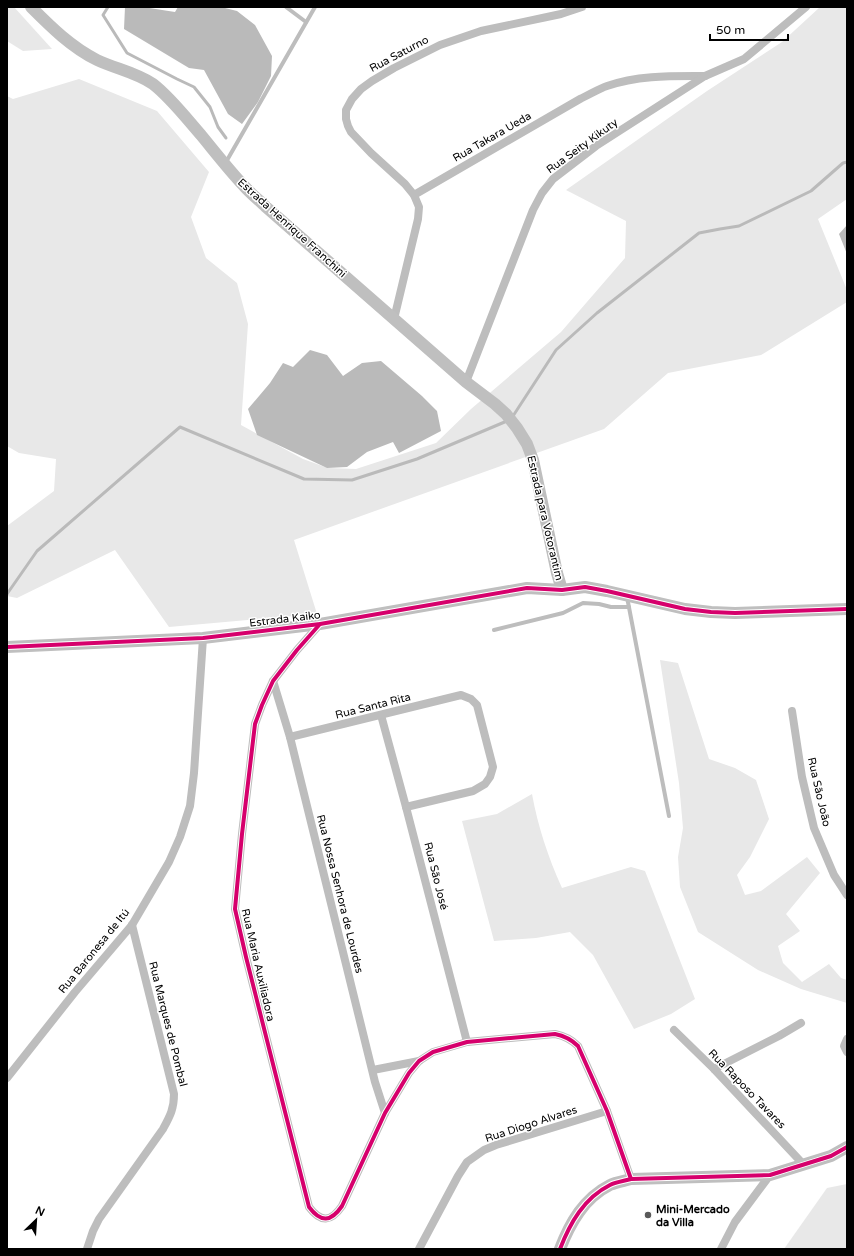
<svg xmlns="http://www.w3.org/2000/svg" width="854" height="1256" font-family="'Varela Round',sans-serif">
<rect width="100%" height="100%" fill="#fff"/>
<g fill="#e8e8e8">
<path d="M 7,7 L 14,7 L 52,49 L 23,51 L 7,41 Z"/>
<path d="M 820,7 L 847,7 L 847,199 L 818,219 L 847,290 L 847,302 L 761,355 L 668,373 L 604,429 L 294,540 L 317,614 L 169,627 L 115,550 L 17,598 L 7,596 L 7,526 L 54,491 L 56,459 L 19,453 L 7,446 L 7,96 L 13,99 L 79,79 L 157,111 L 209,172 L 191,217 L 206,258 L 237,283 L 248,324 L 241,425 L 303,459 L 328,468 L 356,469 L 436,443 L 471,409 L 561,332 L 625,258 L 626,221 L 566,190 L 707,91 L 782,42 Z"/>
<path d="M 660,660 L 678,663 L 709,759 L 735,768 L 756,780 L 769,819 L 750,857 L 737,875 L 745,895 L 761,891 L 807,857 L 820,873 L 786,914 L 800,931 L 778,946 L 783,963 L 802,982 L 829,964 L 841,978 L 847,980 L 847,1003 L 801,989 L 758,970 L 698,932 L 680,887 L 678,857 L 683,828 L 679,783 Z"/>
<path d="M 532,794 C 538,827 548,857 562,888 L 631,867 L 645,871 L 695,999 L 671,1014 L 634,1029 L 593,955 L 570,932 L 536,938 L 494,941 L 462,821 L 497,814 Z"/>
<path d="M 847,1184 L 847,1249 L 784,1249 L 827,1188 Z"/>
</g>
<g fill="#bababa">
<path d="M 125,7 L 143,7 L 175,12 L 178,7 L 221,7 L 237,11 L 255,25 L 272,56 L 271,76 L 258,102 L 242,124 L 228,114 L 204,70 L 189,68 L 124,29 Z"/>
<path d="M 847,225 L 847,254 L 839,234 Z"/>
<path d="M 310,350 L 327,355 L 343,376 L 362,363 L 381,361 L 422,396 L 437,411 L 441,431 L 399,453 L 393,442 L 367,452 L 347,467 L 327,468 L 257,435 L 248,409 L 270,383 L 283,363 L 293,367 Z"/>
</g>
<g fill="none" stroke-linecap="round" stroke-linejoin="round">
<g stroke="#bababa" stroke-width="3">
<path d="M 108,7 L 103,15 L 127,53 L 177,79 L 194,87 L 210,107 L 218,127 L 226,138"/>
<path d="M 513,416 L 556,350 L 597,313 L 699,233 L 720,229 L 739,226 L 811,191 L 843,163 L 847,162"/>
<path d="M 7,594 L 37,551 L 180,427 L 304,479 L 352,480 L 417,459 L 507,421"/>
</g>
<g stroke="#bdbdbd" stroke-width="4">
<path d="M 286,7 L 306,22"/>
<path d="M 226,162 L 315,7"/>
<path d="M 627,597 L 669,816"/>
<path d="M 494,630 L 563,613 L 583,603 L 599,604 L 611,607 L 629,607"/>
</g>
<g stroke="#bdbdbd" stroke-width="8">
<path d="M 414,195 L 580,99 C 589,95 598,89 607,86 C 638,75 672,76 705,76"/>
<path d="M 394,319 L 418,219 L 419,207 L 414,195 L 405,184 L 371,153 L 351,132 L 348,126 L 346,119 L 346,110 L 352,99 L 361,89 L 372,81 L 394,68 L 440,45 L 481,31 L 561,14 L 582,7"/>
<path d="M 466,382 L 533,210 L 542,193 L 553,179 L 596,146 L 705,76 L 744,59 L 806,7"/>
<path d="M 320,624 L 297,650 L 273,681 L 262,705 L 255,724 L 242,834 L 235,909 L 246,957 L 309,1207 C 321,1223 331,1222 342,1206 L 385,1113 L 409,1073 L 419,1061 L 433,1052 L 467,1042 L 555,1034 C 565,1036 571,1039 578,1046 L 607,1111 L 631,1179"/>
<path d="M 273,681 L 290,737 L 375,1082 L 385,1113"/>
<path d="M 792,711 L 802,777 L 814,828 L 834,875 L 847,895"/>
<path d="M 381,715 L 406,807 L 467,1042"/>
<path d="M 290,737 L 461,695 L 471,699 L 477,705 L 493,767 L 490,777 L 485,784 L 473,791 L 406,807"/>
<path d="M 674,1030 L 714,1069 L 804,1165"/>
<path d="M 847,1039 L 844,1046 L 847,1052"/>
<path d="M 714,1069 L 779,1036 L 801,1023"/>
<path d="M 373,1070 L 419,1061"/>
<path d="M 7,1078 L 75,992 L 132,925 L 169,862 L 180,837 L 190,806 L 194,773 L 203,638"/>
<path d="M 87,1249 L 93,1231 L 99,1219 L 163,1129 C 170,1116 174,1109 174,1094 L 132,925"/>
<path d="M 419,1249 L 458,1176 L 467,1162 L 484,1150 L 496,1145 L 607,1111"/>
<path d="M 721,1249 L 735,1222 L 770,1175"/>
</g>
<g stroke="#bfbfbf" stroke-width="12">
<path d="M 31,7 C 51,27 71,47 97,60 C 116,69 135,72 153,84 C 171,98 186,118 201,135 C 215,152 229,170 244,186 C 251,194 259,200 266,207 L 466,382 L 495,404 L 506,414 L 517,428 L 527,444 L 533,460 L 557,573 L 562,590"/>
<path d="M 7,647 L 203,638 L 320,624 L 527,588 L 562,590 L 585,587 L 607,591 L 685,609 L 711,612 L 735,613 L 847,609"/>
<path d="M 560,1249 C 570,1223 584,1198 610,1185 C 616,1182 624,1181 631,1179 L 770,1175 L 831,1156 L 847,1147"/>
</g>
<g stroke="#fff" stroke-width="6">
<g id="cycleway">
<path d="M 320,624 L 297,650 L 273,681 L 262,705 L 255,724 L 242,834 L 235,909 L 246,957 L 309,1207 C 321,1223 331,1222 342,1206 L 385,1113 L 409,1073 L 419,1061 L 433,1052 L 467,1042 L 555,1034 C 565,1036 571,1039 578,1046 L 607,1111 L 631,1179"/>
<path d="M 7,647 L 203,638 L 320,624 L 527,588 L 562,590 L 585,587 L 607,591 L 685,609 L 711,612 L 735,613 L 847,609"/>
<path d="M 560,1249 C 570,1223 584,1198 610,1185 C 616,1182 624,1181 631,1179 L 770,1175 L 831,1156 L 847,1147"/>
</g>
</g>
<use href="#cycleway" stroke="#d6006c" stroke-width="4"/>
</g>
<circle fill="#595959" stroke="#fff" stroke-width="1.5" cx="648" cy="1215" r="4"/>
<g text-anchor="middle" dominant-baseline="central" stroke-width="3" stroke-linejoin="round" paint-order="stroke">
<g font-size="11" fill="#000" stroke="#fff">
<text transform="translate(399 54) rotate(-28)">Rua Saturno</text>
<text transform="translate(492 137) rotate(-30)">Rua Takara Ueda</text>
<text transform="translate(582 146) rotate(-36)">Rua Seity Kikuty</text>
<text transform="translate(292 228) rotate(42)">Estrada Henrique Franchini</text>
<text transform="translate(545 518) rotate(77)">Estrada para Votorantim</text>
<text transform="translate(285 619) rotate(-7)">Estrada Kaiko</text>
<text transform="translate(373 706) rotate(-14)">Rua Santa Rita</text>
<text transform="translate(819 792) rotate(77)">Rua São João</text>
<text transform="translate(436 876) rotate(76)">Rua São José</text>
<text transform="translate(340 894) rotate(76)">Rua Nossa Senhora de Lourdes</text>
<text transform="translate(94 951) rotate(-51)">Rua Baronesa de Itú</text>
<text transform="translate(258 965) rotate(77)">Rua Maria Auxiliadora</text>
<text transform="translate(168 1024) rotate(76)">Rua Marques de Pombal</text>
<text transform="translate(747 1089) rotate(46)">Rua Raposo Tavares</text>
<text transform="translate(531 1124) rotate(-18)">Rua Diogo Alvares</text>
</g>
<g font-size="11" font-weight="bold" fill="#000" stroke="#fff" text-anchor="start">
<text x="656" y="1209">Mini-Mercado<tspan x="656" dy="13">da Villa</tspan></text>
</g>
</g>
<rect width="854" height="1256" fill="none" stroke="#000000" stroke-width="16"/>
<g transform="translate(36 1220) rotate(25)" stroke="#ffffff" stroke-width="3" paint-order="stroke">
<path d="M0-3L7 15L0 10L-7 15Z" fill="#000000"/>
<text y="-6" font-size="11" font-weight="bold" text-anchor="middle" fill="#000000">N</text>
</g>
<path d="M710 34v6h78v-6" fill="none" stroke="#000000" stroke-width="2"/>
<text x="716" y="34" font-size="12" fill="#000000" stroke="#ffffff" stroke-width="3" paint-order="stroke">50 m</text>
</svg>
